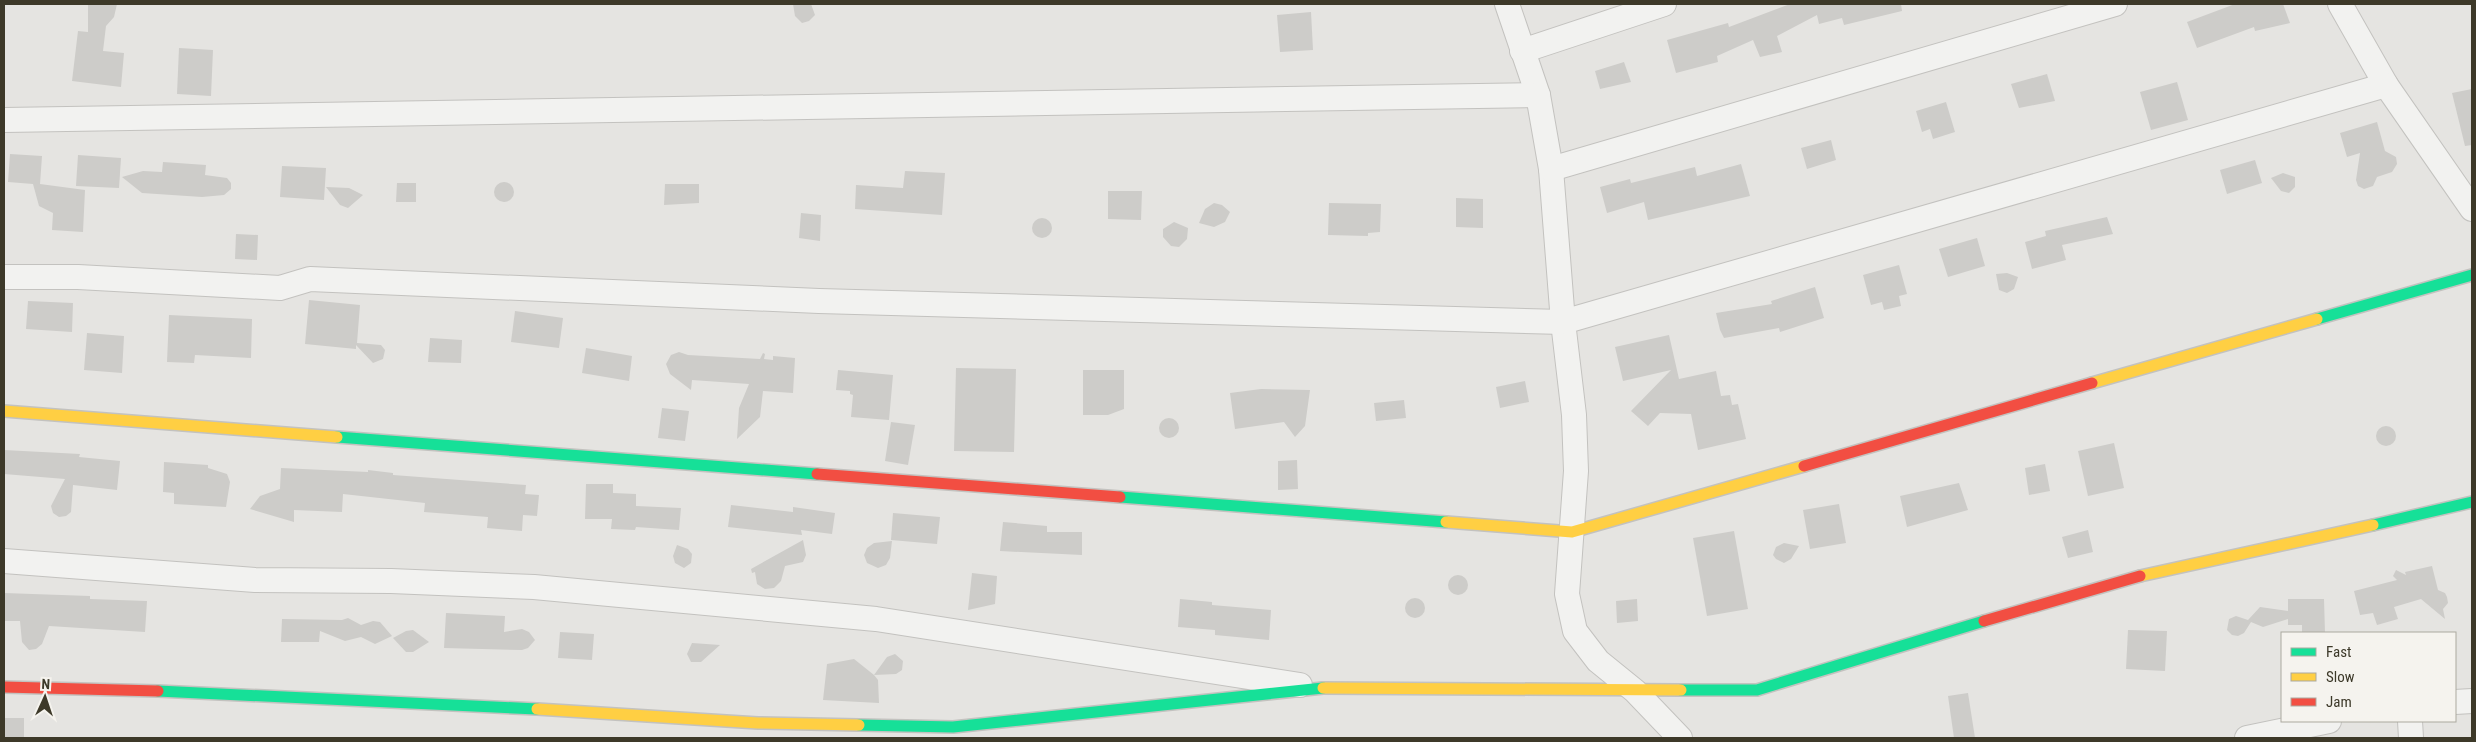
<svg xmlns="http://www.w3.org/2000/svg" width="2476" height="742" font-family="'Roboto Condensed',sans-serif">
<rect width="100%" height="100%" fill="#e5e4e1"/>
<g fill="#cdccc9">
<path d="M 88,4 L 117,4 L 114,17 L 106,26 L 103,51 L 124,53 L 121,87 L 72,81 L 78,31 L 88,32 Z"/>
<path d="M 793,4 L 811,4 L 815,15 L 809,21 L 802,23 L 795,16 Z"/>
<path d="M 1790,4 L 1901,4 L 1902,11 L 1844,25 L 1842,18 L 1819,24 L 1817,15 L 1777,36 L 1782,52 L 1760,57 L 1753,40 L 1717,56 L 1718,62 L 1676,73 L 1667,40 L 1728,23 L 1729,27 Z"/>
<path d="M 2235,4 L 2283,4 L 2290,23 L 2255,31 L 2254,27 L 2197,48 L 2187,22 Z"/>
<path d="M 1311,12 L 1313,50 L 1280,52 L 1277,15 Z"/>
<path d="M 179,48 L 213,50 L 211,96 L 177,94 Z"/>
<path d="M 1624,62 L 1631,82 L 1600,89 L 1595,71 Z"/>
<path d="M 2047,74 L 2055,101 L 2019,108 L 2011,84 Z"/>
<path d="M 2177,82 L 2188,120 L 2151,130 L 2140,92 Z"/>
<path d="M 2472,89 L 2472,145 L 2465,146 L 2452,93 Z"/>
<path d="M 1946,102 L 1955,132 L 1933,139 L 1930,129 L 1922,132 L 1916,111 Z"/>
<path d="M 2377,122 L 2385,151 L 2396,157 L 2397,164 L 2392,172 L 2377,177 L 2373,186 L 2364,189 L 2358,186 L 2356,180 L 2360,153 L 2347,157 L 2340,133 Z"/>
<path d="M 1831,140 L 1836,160 L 1807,169 L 1801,148 Z"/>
<path d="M 10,154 L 42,156 L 40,184 L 85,190 L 83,232 L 52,230 L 53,213 L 39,206 L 33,184 L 8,182 Z"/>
<path d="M 78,155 L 121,158 L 119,188 L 76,186 Z"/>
<path d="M 2255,160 L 2262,183 L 2227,194 L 2220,170 Z"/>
<path d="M 163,162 L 206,165 L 205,175 L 227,178 L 231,183 L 231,189 L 224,195 L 202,197 L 142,193 L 122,177 L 143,171 L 162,172 Z"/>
<path d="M 1741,164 L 1750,196 L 1648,220 L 1644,202 L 1607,213 L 1600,187 L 1630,179 L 1631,183 L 1695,167 L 1697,176 Z"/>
<path d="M 282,166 L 326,168 L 324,200 L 280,197 Z"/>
<path d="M 905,171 L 945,173 L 942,215 L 855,209 L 856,185 L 903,188 Z"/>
<path d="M 2283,173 L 2295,177 L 2295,187 L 2289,193 L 2281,191 L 2271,178 Z"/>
<circle cx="504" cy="192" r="10"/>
<path d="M 397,183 L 416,183 L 416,202 L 396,202 Z"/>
<path d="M 665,184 L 699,184 L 699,203 L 664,205 Z"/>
<path d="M 326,187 L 349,188 L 363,195 L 348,208 L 340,205 Z"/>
<path d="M 1108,191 L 1142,191 L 1141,220 L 1108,219 Z"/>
<path d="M 1456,198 L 1483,199 L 1483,228 L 1456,227 Z"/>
<path d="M 1214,203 L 1222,205 L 1230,212 L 1225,222 L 1214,227 L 1199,223 L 1205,209 Z"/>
<path d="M 1329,203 L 1381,204 L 1380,232 L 1368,233 L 1368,236 L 1328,235 Z"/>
<path d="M 801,213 L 821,215 L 820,241 L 799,238 Z"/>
<path d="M 2107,217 L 2113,234 L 2062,245 L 2066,260 L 2032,269 L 2025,242 L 2046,236 L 2045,231 Z"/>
<circle cx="1042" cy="228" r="10"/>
<path d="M 1174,222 L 1188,228 L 1187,239 L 1179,247 L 1171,246 L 1163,237 L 1163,229 Z"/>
<path d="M 236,234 L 258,235 L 257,260 L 235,259 Z"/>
<path d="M 1977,238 L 1985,266 L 1948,277 L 1939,249 Z"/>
<path d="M 1899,265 L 1907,294 L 1899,296 L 1901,306 L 1884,310 L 1882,302 L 1871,305 L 1863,275 Z"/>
<path d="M 2007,273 L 2018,277 L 2014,289 L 2007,293 L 1999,290 L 1996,274 Z"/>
<path d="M 1815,287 L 1824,318 L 1780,332 L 1779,328 L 1724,338 L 1720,330 L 1716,313 L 1772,304 L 1771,301 Z"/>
<path d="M 309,300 L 360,305 L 357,343 L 381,345 L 385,350 L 383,359 L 373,363 L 356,345 L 356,349 L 305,344 Z"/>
<path d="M 28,301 L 73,303 L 72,332 L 26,329 Z"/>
<path d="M 515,311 L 563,318 L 559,348 L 511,342 Z"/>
<path d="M 169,315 L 252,319 L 251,358 L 195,355 L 194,363 L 167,362 Z"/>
<path d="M 87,333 L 124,336 L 122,373 L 84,370 Z"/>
<path d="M 1669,335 L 1679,379 L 1716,371 L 1721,396 L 1730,395 L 1732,405 L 1738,404 L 1746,439 L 1698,450 L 1691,414 L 1660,413 L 1648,426 L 1631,411 L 1671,370 L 1623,381 L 1615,347 Z"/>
<path d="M 430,338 L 462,340 L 461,363 L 428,362 Z"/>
<path d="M 586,348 L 632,356 L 629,381 L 582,373 Z"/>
<path d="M 679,352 L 688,355 L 760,359 L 763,353 L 765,354 L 764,359 L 773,360 L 773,356 L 795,358 L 793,393 L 763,391 L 760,417 L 737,439 L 739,408 L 749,384 L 692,380 L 691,390 L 670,374 L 666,364 L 671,355 Z"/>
<path d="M 956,368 L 1016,369 L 1014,452 L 954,451 Z"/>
<path d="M 838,370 L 893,375 L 889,420 L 851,417 L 853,395 L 850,394 L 850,391 L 836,390 Z"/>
<path d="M 1083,370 L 1124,370 L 1124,409 L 1108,415 L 1083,415 Z"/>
<path d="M 1525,381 L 1529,402 L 1500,408 L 1496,387 Z"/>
<path d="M 1261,389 L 1310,390 L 1305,426 L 1295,437 L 1284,422 L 1235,429 L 1230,393 Z"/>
<path d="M 1404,400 L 1406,418 L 1376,421 L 1374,403 Z"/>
<path d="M 662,408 L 689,411 L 685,441 L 658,438 Z"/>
<circle cx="1169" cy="428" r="10"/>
<path d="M 891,422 L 915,425 L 908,465 L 885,461 Z"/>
<circle cx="2386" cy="436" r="10"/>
<path d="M 2114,443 L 2124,488 L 2088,496 L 2078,451 Z"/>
<path d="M 4,450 L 80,454 L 79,457 L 120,461 L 117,490 L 73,485 L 71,512 L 66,516 L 59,517 L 53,513 L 51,506 L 65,479 L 4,474 Z"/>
<path d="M 1297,460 L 1298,489 L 1278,490 L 1278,461 Z"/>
<path d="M 164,462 L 208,465 L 208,468 L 227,474 L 230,482 L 226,507 L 174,504 L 174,493 L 163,492 Z"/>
<path d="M 2045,464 L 2050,491 L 2029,495 L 2025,468 Z"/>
<path d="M 281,468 L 368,472 L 368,470 L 393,473 L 393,475 L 526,485 L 525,494 L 539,495 L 537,516 L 523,515 L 522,531 L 487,528 L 488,517 L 424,512 L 425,503 L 343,494 L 342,512 L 294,510 L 294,522 L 250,509 L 260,496 L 280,489 Z"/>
<path d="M 1959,483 L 1968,510 L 1907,527 L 1900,496 Z"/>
<path d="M 586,484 L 613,484 L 613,493 L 636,494 L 636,506 L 681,508 L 679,530 L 636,527 L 635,530 L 611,529 L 612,519 L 585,519 Z"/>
<path d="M 1839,504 L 1846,543 L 1810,549 L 1803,510 Z"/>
<path d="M 731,505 L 793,512 L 793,507 L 835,513 L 832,534 L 801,530 L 802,535 L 728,527 Z"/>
<path d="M 893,513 L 940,517 L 937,544 L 891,540 Z"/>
<path d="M 1003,522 L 1047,526 L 1047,532 L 1082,532 L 1082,555 L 1000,551 Z"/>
<path d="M 2088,530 L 2093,552 L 2068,558 L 2062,537 Z"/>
<path d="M 1734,531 L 1748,609 L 1707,616 L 1693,538 Z"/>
<path d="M 803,540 L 806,555 L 803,562 L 785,566 L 781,581 L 774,588 L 765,589 L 757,584 L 755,572 L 752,573 L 751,569 Z"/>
<path d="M 892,541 L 890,558 L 886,565 L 878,568 L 867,563 L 864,555 L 867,548 L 874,543 Z"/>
<path d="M 1784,543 L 1799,546 L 1791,559 L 1784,563 L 1776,559 L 1773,555 L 1776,547 Z"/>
<path d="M 677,545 L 688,549 L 692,554 L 691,563 L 684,568 L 675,563 L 673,556 Z"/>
<path d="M 2432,566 L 2438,590 L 2445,593 L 2447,597 L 2448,603 L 2443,609 L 2445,619 L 2421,599 L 2394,607 L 2398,619 L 2377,625 L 2373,613 L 2360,615 L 2354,591 L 2397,580 L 2393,576 L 2396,570 L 2406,575 L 2405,572 Z"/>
<path d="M 972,573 L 997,576 L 995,604 L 968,610 Z"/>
<circle cx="1458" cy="585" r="10"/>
<path d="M 4,593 L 90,596 L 90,599 L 147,601 L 145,632 L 49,626 L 42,644 L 36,649 L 29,650 L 22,642 L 20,621 L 4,621 Z"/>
<circle cx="1415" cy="608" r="10"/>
<path d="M 1180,599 L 1212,602 L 1212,605 L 1271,610 L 1269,640 L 1215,635 L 1215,630 L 1178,627 Z"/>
<path d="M 1637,599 L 1638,621 L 1617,623 L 1616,601 Z"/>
<path d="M 2288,599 L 2324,599 L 2325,633 L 2302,633 L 2302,625 L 2288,625 L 2288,619 L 2263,627 L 2251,622 L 2244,633 L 2238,636 L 2232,635 L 2227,630 L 2229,619 L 2236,616 L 2248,620 L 2260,607 L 2288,611 Z"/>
<path d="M 446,613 L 505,616 L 504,632 L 522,629 L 529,632 L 535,640 L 528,648 L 522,650 L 444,648 Z"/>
<path d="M 348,618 L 361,625 L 373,621 L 380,622 L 392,636 L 375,644 L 361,637 L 345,641 L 320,631 L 319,642 L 281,642 L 282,619 L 342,620 Z"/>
<path d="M 413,630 L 429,642 L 413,652 L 406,652 L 393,638 L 406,631 Z"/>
<path d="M 2128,630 L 2167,631 L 2165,671 L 2126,669 Z"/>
<path d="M 560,632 L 594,634 L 592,660 L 558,658 Z"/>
<path d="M 692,643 L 720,645 L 701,662 L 691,662 L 687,654 Z"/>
<path d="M 895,654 L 903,661 L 902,670 L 896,674 L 874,675 L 878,680 L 879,703 L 823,700 L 827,664 L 854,659 L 874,675 L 887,657 Z"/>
<path d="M 1968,693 L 1975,738 L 1954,738 L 1948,696 Z"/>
<rect x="4" y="718" width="20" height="20"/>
</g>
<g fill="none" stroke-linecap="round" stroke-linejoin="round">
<g stroke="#c3c2bf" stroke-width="26">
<g id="street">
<path d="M 1507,4 L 1538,95 L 1551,169 L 1563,322 L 1574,415 L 1576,471 L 1567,594 L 1575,631 L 1598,661 L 1635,691 L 1680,738"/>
<path d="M 2340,4 L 2386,85 L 2472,209"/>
<path d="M 1522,51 L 1664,4"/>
<path d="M 4,120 L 1538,95"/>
<path d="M 1551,169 L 2115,4"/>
<path d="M 4,277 L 78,277 L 280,288 L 310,279 L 819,301 L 1563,322 L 2386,85"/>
<path d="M 4,561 L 255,580 L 391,581 L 534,587 L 876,619 L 1300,685"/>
<path d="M 2455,702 L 2472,701"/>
<path d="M 2410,721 L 2411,738"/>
<path d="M 2247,738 L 2329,721"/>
</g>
</g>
<g stroke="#c3c2bf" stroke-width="14">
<g id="fast">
<path d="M 2317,319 L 2472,275"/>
<path d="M 337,437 L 817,474"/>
<path d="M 1120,497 L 1446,522"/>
<path d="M 2373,525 L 2472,502"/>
<path d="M 1681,690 L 1757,690 L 1984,621"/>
<path d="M 158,691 L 537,709"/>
<path d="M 859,725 L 953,727 L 1323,688"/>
</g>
</g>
<g stroke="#c3c2bf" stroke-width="14">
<g id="slow">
<path d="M 2092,383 L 2317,319"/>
<path d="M 4,411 L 337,437"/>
<path d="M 1446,522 L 1572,532 L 1804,466"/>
<path d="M 2140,576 L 2373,525"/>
<path d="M 1323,688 L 1681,690"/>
<path d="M 537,709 L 758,723 L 859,725"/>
</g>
</g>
<g stroke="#c3c2bf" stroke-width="14">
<g id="jam">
<path d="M 1804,466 L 2092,383"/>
<path d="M 817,474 L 1120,497"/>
<path d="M 1984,621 L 2140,576"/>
<path d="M 4,687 L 158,691"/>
</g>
</g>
<use href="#street" stroke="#f2f2f0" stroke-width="24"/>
<use href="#fast" stroke="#16e098" stroke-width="11"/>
<use href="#slow" stroke="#ffcf43" stroke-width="11"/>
<use href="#jam" stroke="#f24e42" stroke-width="11"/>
</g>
<rect width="2476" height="742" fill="none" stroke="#3d3929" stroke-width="10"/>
<rect x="2281" y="632" width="175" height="90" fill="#f5f3ee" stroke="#aba99f"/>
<rect x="2291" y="648" width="25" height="8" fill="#16e098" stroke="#aba99f"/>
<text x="2326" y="657" font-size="15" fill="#3d3929">Fast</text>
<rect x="2291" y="673" width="25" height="8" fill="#ffcf43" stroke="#aba99f"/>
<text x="2326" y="682" font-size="15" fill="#3d3929">Slow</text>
<rect x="2291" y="698" width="25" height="8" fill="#f24e42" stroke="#aba99f"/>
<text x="2326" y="707" font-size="15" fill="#3d3929">Jam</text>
<g transform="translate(45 697) rotate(3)" stroke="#f5f3ee" stroke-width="4" paint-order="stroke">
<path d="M0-4L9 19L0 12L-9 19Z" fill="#3d3929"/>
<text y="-8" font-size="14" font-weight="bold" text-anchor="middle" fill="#3d3929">N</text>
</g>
</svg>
